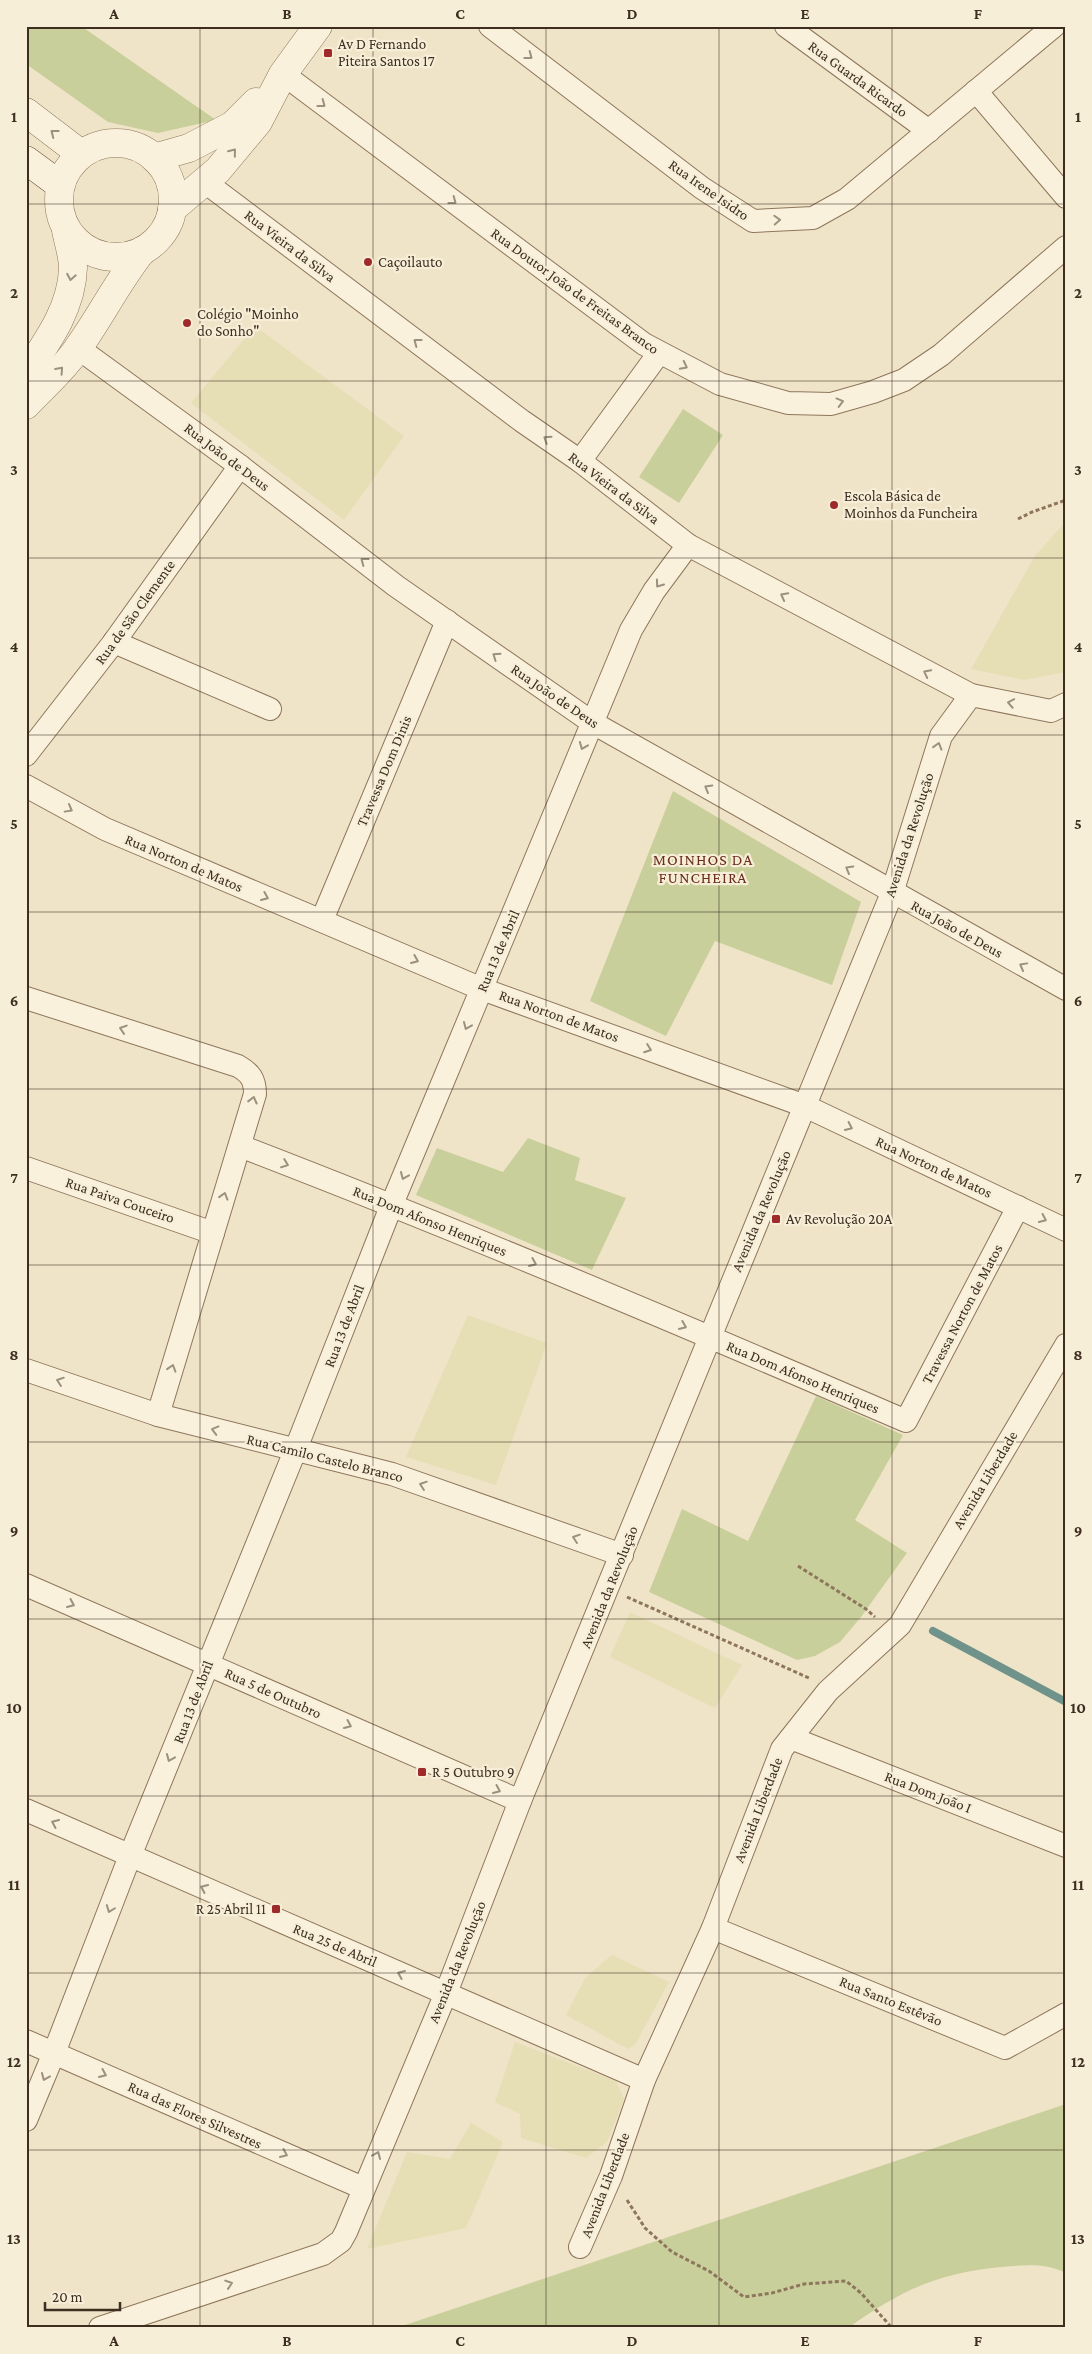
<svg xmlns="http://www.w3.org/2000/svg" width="1092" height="2354" font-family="'Crimson Pro',serif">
<rect width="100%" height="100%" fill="#f0e4c8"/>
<g fill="#e6deb5">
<path d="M 255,326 L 404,436 L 344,520 L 191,403 Z"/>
<path d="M 1066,521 L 1066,672 L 1024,680 L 971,669 L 1035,556 Z"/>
<path d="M 468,1315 L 547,1343 L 496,1485 L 406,1457 Z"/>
<path d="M 630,1612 L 742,1665 L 715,1708 L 610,1657 Z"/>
<path d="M 612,1955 L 669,1982 L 635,2045 L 628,2049 L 566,2015 L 585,1978 Z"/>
<path d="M 515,2042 L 616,2081 L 624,2099 L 607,2142 L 586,2158 L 521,2138 L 520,2114 L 495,2102 Z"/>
<path d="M 471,2123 L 503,2142 L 466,2228 L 367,2249 L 407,2152 L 450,2159 Z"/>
</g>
<g fill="#c9cf9b">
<path d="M 26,26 L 81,26 L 216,120 L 158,133 L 108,122 L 26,64 Z"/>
<path d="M 683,409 L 723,435 L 679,503 L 639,477 Z"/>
<path d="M 673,791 L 861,902 L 832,985 L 715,941 L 666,1036 L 590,1001 Z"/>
<path d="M 528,1138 L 580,1158 L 575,1180 L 626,1198 L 592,1270 L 416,1195 L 437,1148 L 503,1172 Z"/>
<path d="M 816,1396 L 903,1435 L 855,1520 L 907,1553 L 861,1617 L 840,1642 L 815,1656 L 797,1660 L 649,1592 L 682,1509 L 748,1541 Z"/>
<path d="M 1066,2104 L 1066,2273 C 1045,2263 1024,2265 1002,2267 C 938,2273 901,2290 848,2328 L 396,2328 Z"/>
</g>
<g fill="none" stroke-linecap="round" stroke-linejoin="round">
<path stroke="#6f938a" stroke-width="8" d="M 933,1631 L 1066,1702"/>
<g stroke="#8d765c" stroke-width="24">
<g id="minor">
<path d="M 490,26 L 702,188 L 753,221 L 813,218 L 847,199 L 1054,26"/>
<path d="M 786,26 L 929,131"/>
<path d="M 283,74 L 644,344 L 720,384 L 788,403 L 831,404 L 873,392 L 904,380 L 941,355 L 1066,247"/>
<path d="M 976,91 L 1066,197"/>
<path d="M 205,182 L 522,421 L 580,461 L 688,545 L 971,695 L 1051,711 L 1066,704"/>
<path d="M 78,348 L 240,466 L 396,586 L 593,723 L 1066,989"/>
<path d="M 580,461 L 659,353"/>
<path d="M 114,642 L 270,709"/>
<path d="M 26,755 L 114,642 L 240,466"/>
<path d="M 26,786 L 105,829 L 482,989 L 805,1106 L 1066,1230"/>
<path d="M 322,920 L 447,621"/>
<path d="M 26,998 L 238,1066 C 250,1073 255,1079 255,1094 L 158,1415"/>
<path d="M 240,1146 C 464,1232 685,1326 906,1421 L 1018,1207"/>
<path d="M 26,1168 L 213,1233"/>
<path d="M 26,1370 L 158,1415 L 392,1474 L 622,1555"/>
<path d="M 26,1585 L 520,1801"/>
<path d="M 791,1738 L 1066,1846"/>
<path d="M 26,1810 L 644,2080"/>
<path d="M 713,1928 L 1005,2048 L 1066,2014"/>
<path d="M 26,2041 L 363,2188"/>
<path d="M 26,2120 L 54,2053 L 130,1856 L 295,1451 L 392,1204 L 631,630 L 654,591 L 688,545"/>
<path d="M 580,2247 L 611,2176 L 644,2080 L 713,1928 L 782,1749 L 828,1691 L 900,1625 L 1066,1345"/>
<path d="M 100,2328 L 323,2254 L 341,2241 L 346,2232 L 446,1993 L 520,1801 L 892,893 L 941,736 L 971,695"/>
</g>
</g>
<g stroke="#8d765c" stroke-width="29">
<g id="tertiary">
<circle cx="116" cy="200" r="57"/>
<path d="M 154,158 L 189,148 L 233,125 L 256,102"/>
<path d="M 172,209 L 218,170 L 258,122 L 283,74 L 318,26"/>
<path d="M 26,373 C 47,342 72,308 73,268 C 73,256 68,241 66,230"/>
<path d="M 26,405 C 44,386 64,369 78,348 C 101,316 118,281 142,251"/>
</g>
</g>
<g stroke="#6f573f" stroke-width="29">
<g id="secondary">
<path d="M 26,112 L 81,154"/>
<path d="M 26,160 L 60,185"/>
</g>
</g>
<g stroke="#8d765c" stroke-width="3" stroke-dasharray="4 2.5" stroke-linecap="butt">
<path d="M 1018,519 L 1032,512 L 1066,500"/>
<path d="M 798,1566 L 866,1609 L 875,1617"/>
<path d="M 627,1597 L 809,1678"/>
<path d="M 627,2200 L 645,2228 L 672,2252 L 709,2271 L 744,2297 L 772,2293 L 804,2284 L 846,2281 L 861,2293 L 892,2328"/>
</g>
<use href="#minor" stroke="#faf1dc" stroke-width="22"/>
<use href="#tertiary" stroke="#faf1dc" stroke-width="28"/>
<use href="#secondary" stroke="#faf1dc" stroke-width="28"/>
</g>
<defs><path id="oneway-chevron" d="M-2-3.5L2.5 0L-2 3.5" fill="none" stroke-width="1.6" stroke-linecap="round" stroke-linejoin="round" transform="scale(1.25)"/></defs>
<g stroke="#9c907e">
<use href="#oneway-chevron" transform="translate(529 56) rotate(37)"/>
<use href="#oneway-chevron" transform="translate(322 104) rotate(37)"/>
<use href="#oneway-chevron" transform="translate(54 133) rotate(-142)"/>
<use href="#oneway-chevron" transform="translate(233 152) rotate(-51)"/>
<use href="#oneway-chevron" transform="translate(453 201) rotate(37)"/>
<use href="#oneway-chevron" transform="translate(777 220) rotate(-3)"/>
<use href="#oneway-chevron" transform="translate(71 277) rotate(100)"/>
<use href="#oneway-chevron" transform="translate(417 342) rotate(-143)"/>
<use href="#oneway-chevron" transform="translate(684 366) rotate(27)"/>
<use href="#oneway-chevron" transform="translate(60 370) rotate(-48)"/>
<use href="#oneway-chevron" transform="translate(840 402) rotate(-15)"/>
<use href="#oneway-chevron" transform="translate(547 439) rotate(-146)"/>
<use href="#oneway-chevron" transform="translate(364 561) rotate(-143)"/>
<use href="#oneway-chevron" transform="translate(659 584) rotate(126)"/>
<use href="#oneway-chevron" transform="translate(784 596) rotate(-152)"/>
<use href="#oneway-chevron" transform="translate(496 656) rotate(-145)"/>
<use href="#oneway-chevron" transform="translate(927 673) rotate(-153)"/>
<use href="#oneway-chevron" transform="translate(1011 703) rotate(-169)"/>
<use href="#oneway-chevron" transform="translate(583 746) rotate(112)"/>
<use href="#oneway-chevron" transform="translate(938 746) rotate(-73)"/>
<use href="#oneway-chevron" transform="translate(708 788) rotate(-150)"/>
<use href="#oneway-chevron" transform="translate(69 809) rotate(29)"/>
<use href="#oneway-chevron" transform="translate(849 869) rotate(-150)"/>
<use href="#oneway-chevron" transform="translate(265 897) rotate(23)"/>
<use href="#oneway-chevron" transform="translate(415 960) rotate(23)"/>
<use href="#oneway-chevron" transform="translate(1023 966) rotate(-151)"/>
<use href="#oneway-chevron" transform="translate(467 1026) rotate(113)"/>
<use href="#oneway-chevron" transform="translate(123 1029) rotate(-162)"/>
<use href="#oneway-chevron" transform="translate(648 1049) rotate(20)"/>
<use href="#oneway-chevron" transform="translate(253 1100) rotate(-76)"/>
<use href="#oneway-chevron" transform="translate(849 1127) rotate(25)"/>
<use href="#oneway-chevron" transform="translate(285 1164) rotate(21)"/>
<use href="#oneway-chevron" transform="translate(404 1176) rotate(113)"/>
<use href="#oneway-chevron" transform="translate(224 1196) rotate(-73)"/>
<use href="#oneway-chevron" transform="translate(1043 1219) rotate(25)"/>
<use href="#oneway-chevron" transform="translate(533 1263) rotate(23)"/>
<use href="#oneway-chevron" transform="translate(683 1326) rotate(23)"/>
<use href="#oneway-chevron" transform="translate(172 1368) rotate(-73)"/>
<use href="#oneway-chevron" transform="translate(60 1381) rotate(-161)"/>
<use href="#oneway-chevron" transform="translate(215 1430) rotate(-165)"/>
<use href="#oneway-chevron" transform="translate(423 1485) rotate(-161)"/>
<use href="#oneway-chevron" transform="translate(576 1538) rotate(-161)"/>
<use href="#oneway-chevron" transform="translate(71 1604) rotate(24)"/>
<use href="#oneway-chevron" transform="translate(348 1725) rotate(24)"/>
<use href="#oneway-chevron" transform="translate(170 1758) rotate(113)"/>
<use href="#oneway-chevron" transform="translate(497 1790) rotate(24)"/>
<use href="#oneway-chevron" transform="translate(55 1823) rotate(-156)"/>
<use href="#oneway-chevron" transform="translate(204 1888) rotate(-156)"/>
<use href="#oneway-chevron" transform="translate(110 1909) rotate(111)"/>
<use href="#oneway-chevron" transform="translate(401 1974) rotate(-157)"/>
<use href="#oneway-chevron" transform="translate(103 2074) rotate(24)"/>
<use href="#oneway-chevron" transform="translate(45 2077) rotate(113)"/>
<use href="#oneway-chevron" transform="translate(284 2154) rotate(24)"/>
<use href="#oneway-chevron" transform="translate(377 2155) rotate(-67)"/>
<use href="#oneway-chevron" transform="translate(229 2284) rotate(-18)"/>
</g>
<path fill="none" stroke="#3d2e20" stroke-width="1" stroke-opacity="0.55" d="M 200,26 L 200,2328M 373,26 L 373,2328M 546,26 L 546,2328M 719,26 L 719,2328M 892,26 L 892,2328M 26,204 L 1066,204M 26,381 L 1066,381M 26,558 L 1066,558M 26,735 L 1066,735M 26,912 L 1066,912M 26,1089 L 1066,1089M 26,1265 L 1066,1265M 26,1442 L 1066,1442M 26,1619 L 1066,1619M 26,1796 L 1066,1796M 26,1973 L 1066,1973M 26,2150 L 1066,2150"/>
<g fill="#9e2a2b" stroke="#f7eed8" stroke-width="2">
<rect x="323" y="48" width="10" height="10" rx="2.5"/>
<circle cx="368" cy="262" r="5"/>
<circle cx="187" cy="323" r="5"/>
<circle cx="834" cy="505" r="5"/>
<rect x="771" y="1214" width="10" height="10" rx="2.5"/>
<rect x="417" y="1767" width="10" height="10" rx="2.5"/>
<rect x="271" y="1904" width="10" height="10" rx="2.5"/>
</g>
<g text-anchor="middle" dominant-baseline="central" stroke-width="4.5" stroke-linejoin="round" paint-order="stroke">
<g font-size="15" fill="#3d2e20" stroke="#f7eed8" text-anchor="start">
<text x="338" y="44">Av D Fernando<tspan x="338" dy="17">Piteira Santos 17</tspan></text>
<text x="378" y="262">Caçoilauto</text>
<text x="197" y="314">Colégio "Moinho<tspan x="197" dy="17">do Sonho"</tspan></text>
<text x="844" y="496">Escola Básica de<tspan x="844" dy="17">Moinhos da Funcheira</tspan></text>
<text x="786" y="1219">Av Revolução 20A</text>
<text x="432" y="1772">R 5 Outubro 9</text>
<text x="266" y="1909" text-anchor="end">R 25 Abril 11</text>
</g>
<g font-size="15" fill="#3d2e20" stroke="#f7eed8">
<text transform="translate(858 79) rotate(36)">Rua Guarda Ricardo</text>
<text transform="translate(709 190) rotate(35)">Rua Irene Isidro</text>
<text transform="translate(290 246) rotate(37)">Rua Vieira da Silva</text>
<text transform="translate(575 291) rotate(36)">Rua Doutor João de Freitas Branco</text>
<text transform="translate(227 457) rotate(37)">Rua João de Deus</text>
<text transform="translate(614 488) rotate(37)">Rua Vieira da Silva</text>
<text transform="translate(135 612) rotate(-54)">Rua de São Clemente</text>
<text transform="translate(555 696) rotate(34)">Rua João de Deus</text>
<text transform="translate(384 771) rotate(-67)">Travessa Dom Dinis</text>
<text transform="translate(909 835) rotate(-72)">Avenida da Revolução</text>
<text transform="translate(184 863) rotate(23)">Rua Norton de Matos</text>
<text transform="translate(957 929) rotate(29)">Rua João de Deus</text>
<text transform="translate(498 951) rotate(-67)">Rua 13 de Abril</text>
<text transform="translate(559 1016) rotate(20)">Rua Norton de Matos</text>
<text transform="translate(934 1167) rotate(25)">Rua Norton de Matos</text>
<text transform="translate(120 1200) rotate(19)">Rua Paiva Couceiro</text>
<text transform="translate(761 1211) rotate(-67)">Avenida da Revolução</text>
<text transform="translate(430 1221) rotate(22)">Rua Dom Afonso Henriques</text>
<text transform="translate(962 1314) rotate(-62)">Travessa Norton de Matos</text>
<text transform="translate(344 1326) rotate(-69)">Rua 13 de Abril</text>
<text transform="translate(803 1377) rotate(23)">Rua Dom Afonso Henriques</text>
<text transform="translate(325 1458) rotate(14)">Rua Camilo Castelo Branco</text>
<text transform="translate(985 1480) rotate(-59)">Avenida Liberdade</text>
<text transform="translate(609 1587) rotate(-68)">Avenida da Revolução</text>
<text transform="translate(273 1693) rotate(24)">Rua 5 de Outubro</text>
<text transform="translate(193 1702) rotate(-69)">Rua 13 de Abril</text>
<text transform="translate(928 1792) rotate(21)">Rua Dom João I</text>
<text transform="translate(758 1810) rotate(-69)">Avenida Liberdade</text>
<text transform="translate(335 1945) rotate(23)">Rua 25 de Abril</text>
<text transform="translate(457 1962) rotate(-68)">Avenida da Revolução</text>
<text transform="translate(891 2001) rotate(22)">Rua Santo Estêvão</text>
<text transform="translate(195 2115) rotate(24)">Rua das Flores Silvestres</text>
<text transform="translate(605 2185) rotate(-69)">Avenida Liberdade</text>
</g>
<g font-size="16" letter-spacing="1" fill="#6b2e1e" stroke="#f7eed8">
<text x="703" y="859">MOINHOS DA<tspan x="703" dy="18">FUNCHEIRA</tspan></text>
</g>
</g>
<rect width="1092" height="2354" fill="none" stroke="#f7eed8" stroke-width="55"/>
<path d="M45 2302v8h75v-8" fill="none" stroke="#3d2e20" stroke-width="2.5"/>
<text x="52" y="2302" font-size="15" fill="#3d2e20" stroke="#f7eed8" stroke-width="4" paint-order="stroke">20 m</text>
<rect x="28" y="28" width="1036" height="2298" fill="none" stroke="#3d2e20" stroke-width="2"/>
<g font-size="16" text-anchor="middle" font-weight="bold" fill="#3d2e20">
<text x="114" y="19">A</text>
<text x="287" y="19">B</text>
<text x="460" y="19">C</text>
<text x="632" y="19">D</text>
<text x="805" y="19">E</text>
<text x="978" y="19">F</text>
<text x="14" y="122">1</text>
<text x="1078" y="122">1</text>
<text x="14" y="298">2</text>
<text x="1078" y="298">2</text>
<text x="14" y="475">3</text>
<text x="1078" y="475">3</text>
<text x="14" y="652">4</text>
<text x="1078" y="652">4</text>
<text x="14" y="829">5</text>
<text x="1078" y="829">5</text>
<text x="14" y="1006">6</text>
<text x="1078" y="1006">6</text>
<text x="14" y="1183">7</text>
<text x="1078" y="1183">7</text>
<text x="14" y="1360">8</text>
<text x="1078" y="1360">8</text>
<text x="14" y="1536">9</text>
<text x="1078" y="1536">9</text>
<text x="14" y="1713">10</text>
<text x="1078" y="1713">10</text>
<text x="14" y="1890">11</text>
<text x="1078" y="1890">11</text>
<text x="14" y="2067">12</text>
<text x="1078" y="2067">12</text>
<text x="14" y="2244">13</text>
<text x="1078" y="2244">13</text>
<text x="114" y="2346">A</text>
<text x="287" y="2346">B</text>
<text x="460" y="2346">C</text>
<text x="632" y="2346">D</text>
<text x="805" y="2346">E</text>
<text x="978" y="2346">F</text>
</g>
</svg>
